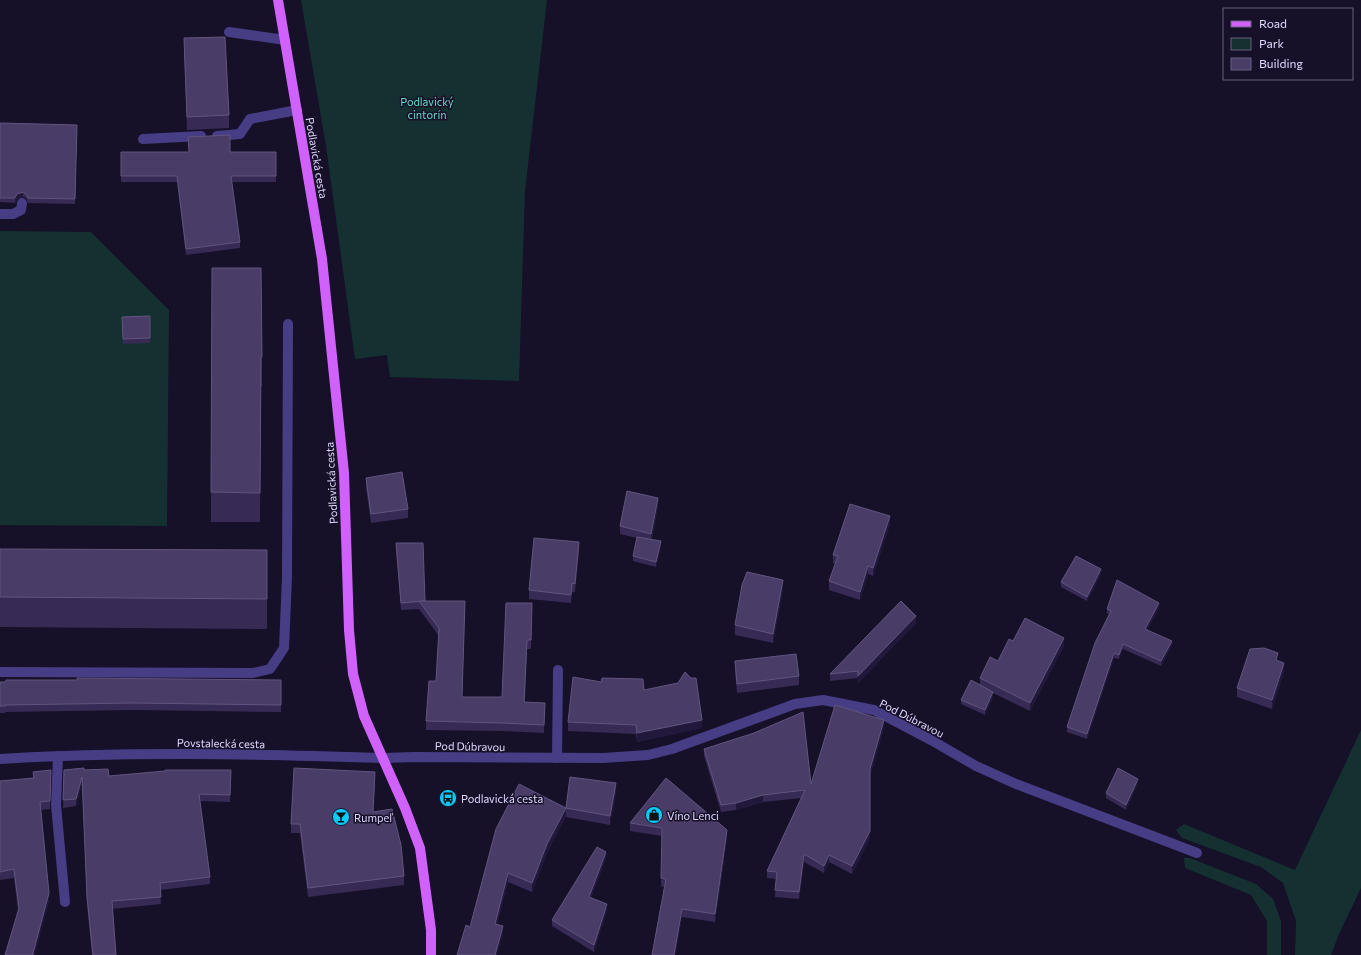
<svg xmlns="http://www.w3.org/2000/svg" width="1361" height="955" font-family="Commissioner,sans-serif">
<rect width="100%" height="100%" fill="#161028"/>
<g fill="#143031">
<path d="M 301,0 L 547,0 L 525,191 L 519,381 L 390,377 L 387,355 L 355,359 L 326,146 Z"/>
<path d="M 0,231 L 91,232 L 169,310 L 167,526 L 0,525 Z"/>
<path d="M 1361,730 L 1361,888 L 1339,934 L 1331,955 L 1295,955 L 1296,921 L 1283,883 L 1261,867 L 1182,838 L 1176,830 L 1184,824 L 1295,870 Z"/>
<path d="M 1184,858 L 1190,858 L 1256,884 L 1273,899 L 1281,921 L 1281,955 L 1267,955 L 1267,921 L 1251,895 L 1185,868 Z"/>
</g>
<g fill="none" stroke-linecap="round" stroke-linejoin="round">
<g stroke="#463d85" stroke-width="10">
<path d="M 229,32 L 285,40"/>
<path d="M 217,136 L 240,134 L 250,119 L 297,110"/>
<path d="M 143,139 L 201,136"/>
<path d="M 0,214 L 13,214 L 21,210 L 22,203"/>
<path d="M 0,672 L 253,673 L 270,669 L 284,648 L 287,577 L 288,324"/>
<path d="M 58,756 L 56,805 L 65,902"/>
<path d="M 557,758 L 558,670"/>
<path d="M 0,759 C 128,751 256,754 383,758 L 414,757 L 603,758 L 648,755 L 672,749 L 795,704 L 823,700 L 874,710 L 931,740 L 976,766 L 1016,784 L 1197,853"/>
</g>
<path stroke="#d062fb" stroke-width="10" d="M 278,0 L 322,259 L 344,473 L 349,630 L 353,674 L 364,716 L 405,808 L 420,848 L 431,930 L 431,955"/>
</g>
<g fill="#372a55">
<path d="M 184,38 L 229,115 L 229,128 L 187,130 L 184,52 Z"/>
<path d="M 0,123 L 77,125 L 75,204 L 28,203 L 26,198 L 23,197 L 17,199 L 15,203 L 0,202 Z"/>
<path d="M 121,152 L 276,152 L 276,182 L 232,182 L 240,242 L 240,248 L 186,255 L 177,182 L 121,182 Z"/>
<path d="M 261,268 L 262,386 L 261,386 L 260,522 L 211,522 L 211,492 Z"/>
<path d="M 150,316 L 150,343 L 123,344 L 122,317 Z"/>
<path d="M 366,478 L 408,509 L 408,518 L 371,523 L 366,487 Z"/>
<path d="M 658,505 L 652,539 L 661,545 L 656,567 L 633,561 L 633,556 L 637,538 L 620,534 L 620,526 Z"/>
<path d="M 890,524 L 873,576 L 868,574 L 860,600 L 829,590 L 829,581 L 835,563 L 833,563 L 833,555 Z"/>
<path d="M 396,543 L 425,601 L 465,601 L 462,697 L 502,697 L 532,603 L 531,649 L 527,649 L 525,702 L 545,703 L 544,733 L 501,731 L 426,730 L 426,721 L 436,681 L 439,636 L 419,609 L 401,610 L 396,550 Z"/>
<path d="M 0,549 L 267,550 L 267,629 L 0,627 Z"/>
<path d="M 579,551 L 575,592 L 572,592 L 571,603 L 529,599 L 529,590 Z"/>
<path d="M 1101,574 L 1087,601 L 1061,587 L 1061,582 Z"/>
<path d="M 783,589 L 773,643 L 735,635 L 735,625 Z"/>
<path d="M 1159,608 L 1147,630 L 1172,645 L 1161,666 L 1123,649 L 1119,659 L 1114,658 L 1087,739 L 1067,732 L 1067,727 L 1109,614 L 1107,613 L 1107,609 Z"/>
<path d="M 916,623 L 858,683 L 858,678 L 830,681 L 830,674 Z"/>
<path d="M 1013,641 L 1064,646 L 1030,711 L 993,693 L 993,697 L 985,715 L 961,704 L 961,700 L 980,685 L 980,678 L 998,661 Z"/>
<path d="M 735,661 L 799,676 L 799,685 L 737,693 L 735,670 Z"/>
<path d="M 1278,661 L 1284,672 L 1272,709 L 1237,697 L 1237,688 Z"/>
<path d="M 77,680 L 281,680 L 281,712 L 134,710 L 5,712 L 5,713 L 0,713 L 0,682 Z"/>
<path d="M 644,690 L 702,728 L 637,742 L 636,734 L 568,731 L 568,722 Z"/>
<path d="M 884,727 L 870,777 L 870,838 L 852,874 L 829,862 L 824,873 L 804,862 L 799,899 L 775,897 L 776,879 L 767,878 L 767,871 L 802,798 L 763,802 L 736,810 L 721,812 L 704,756 L 704,749 L 811,784 Z"/>
<path d="M 51,770 L 50,809 L 41,810 L 49,902 L 18,911 L 14,878 L 0,880 L 0,781 L 33,778 L 33,772 Z"/>
<path d="M 64,770 L 84,770 L 109,776 L 231,770 L 230,802 L 200,801 L 210,877 L 210,884 L 160,890 L 161,904 L 112,909 L 116,955 L 92,955 L 87,904 L 82,784 L 76,806 L 63,808 Z"/>
<path d="M 375,781 L 373,812 L 404,876 L 404,885 L 308,897 L 300,833 L 291,833 L 291,824 Z"/>
<path d="M 1138,783 L 1126,810 L 1106,798 L 1106,793 Z"/>
<path d="M 616,792 L 610,825 L 566,817 L 566,808 Z"/>
<path d="M 566,816 L 547,853 L 532,892 L 508,882 L 497,924 L 503,935 L 470,927 L 496,829 Z"/>
<path d="M 630,823 L 727,838 L 715,922 L 682,917 L 675,955 L 652,955 L 664,887 L 661,886 L 662,836 L 630,831 Z"/>
<path d="M 606,858 L 591,898 L 607,910 L 594,952 L 552,926 L 552,920 Z"/>
</g>
<g fill="#22183b">
<path d="M 23,192 L 23,197 L 17,199 L 15,203 L 15,198 L 17,194 Z"/>
<path d="M 658,498 L 658,505 L 651,542 L 651,534 Z"/>
<path d="M 890,516 L 890,524 L 873,576 L 873,568 Z"/>
<path d="M 661,541 L 661,545 L 656,567 L 656,562 Z"/>
<path d="M 579,542 L 579,551 L 575,592 L 575,584 Z"/>
<path d="M 868,566 L 868,574 L 860,600 L 860,592 Z"/>
<path d="M 1101,569 L 1101,574 L 1087,601 L 1087,597 Z"/>
<path d="M 783,580 L 783,589 L 773,643 L 773,634 Z"/>
<path d="M 572,583 L 572,592 L 571,603 L 571,595 Z"/>
<path d="M 1159,603 L 1159,608 L 1145,634 L 1145,629 Z"/>
<path d="M 916,616 L 916,623 L 858,683 L 858,676 Z"/>
<path d="M 1064,638 L 1064,646 L 1030,711 L 1030,703 Z"/>
<path d="M 1172,641 L 1172,645 L 1161,666 L 1161,661 Z"/>
<path d="M 1123,644 L 1123,649 L 1119,659 L 1119,655 Z"/>
<path d="M 1114,653 L 1114,658 L 1087,739 L 1087,734 Z"/>
<path d="M 1284,663 L 1284,672 L 1272,709 L 1272,700 Z"/>
<path d="M 993,692 L 993,697 L 985,715 L 985,710 Z"/>
<path d="M 702,720 L 702,728 L 637,742 L 637,733 Z"/>
<path d="M 884,720 L 884,727 L 870,777 L 870,769 Z"/>
<path d="M 82,777 L 82,784 L 76,806 L 76,799 Z"/>
<path d="M 1138,779 L 1138,783 L 1126,810 L 1126,805 Z"/>
<path d="M 616,783 L 616,792 L 610,825 L 610,816 Z"/>
<path d="M 763,795 L 763,802 L 736,810 L 736,803 Z"/>
<path d="M 566,808 L 566,816 L 547,853 L 532,892 L 532,883 L 547,844 Z"/>
<path d="M 727,830 L 727,838 L 715,922 L 715,914 Z"/>
<path d="M 870,831 L 870,838 L 852,874 L 852,866 Z"/>
<path d="M 606,852 L 606,858 L 589,903 L 589,897 Z"/>
<path d="M 804,854 L 804,862 L 799,899 L 799,892 Z"/>
<path d="M 829,855 L 829,862 L 824,873 L 824,866 Z"/>
<path d="M 508,873 L 508,882 L 495,932 L 495,924 Z"/>
<path d="M 49,893 L 49,902 L 35,955 L 33,955 L 33,953 Z"/>
<path d="M 607,904 L 607,910 L 594,952 L 594,945 Z"/>
<path d="M 682,909 L 682,917 L 675,955 L 674,955 Z"/>
<path d="M 503,926 L 503,935 L 497,955 L 495,955 Z"/>
</g>
<g fill="#493d67" stroke="#61557f">
<path d="M 225,37 L 229,115 L 187,117 L 184,38 Z"/>
<path d="M 0,123 L 77,125 L 75,199 L 28,198 L 26,194 L 23,192 L 17,194 L 15,198 L 0,198 Z"/>
<path d="M 230,135 L 230,152 L 276,152 L 276,176 L 231,176 L 240,242 L 186,249 L 177,176 L 121,176 L 121,152 L 189,152 L 188,137 Z"/>
<path d="M 212,268 L 261,268 L 262,357 L 261,357 L 260,493 L 211,492 Z"/>
<path d="M 150,316 L 150,338 L 123,339 L 122,317 Z"/>
<path d="M 402,472 L 408,509 L 371,514 L 366,478 Z"/>
<path d="M 627,491 L 658,498 L 651,534 L 620,526 Z"/>
<path d="M 850,504 L 890,516 L 873,568 L 868,566 L 860,592 L 829,581 L 838,556 L 833,555 Z"/>
<path d="M 637,537 L 661,541 L 656,562 L 633,556 Z"/>
<path d="M 534,538 L 579,542 L 575,584 L 572,583 L 571,595 L 529,590 Z"/>
<path d="M 396,543 L 423,543 L 425,601 L 401,603 Z"/>
<path d="M 0,549 L 267,550 L 267,599 L 0,597 Z"/>
<path d="M 1076,556 L 1101,569 L 1087,597 L 1061,582 Z"/>
<path d="M 747,572 L 783,580 L 773,634 L 735,625 L 742,585 Z"/>
<path d="M 1117,580 L 1159,603 L 1145,629 L 1172,641 L 1161,661 L 1123,644 L 1119,655 L 1114,653 L 1087,734 L 1067,727 L 1095,643 L 1111,611 L 1107,609 Z"/>
<path d="M 419,601 L 465,601 L 462,697 L 502,697 L 506,603 L 532,603 L 531,640 L 527,640 L 524,702 L 545,703 L 544,725 L 501,723 L 426,721 L 429,681 L 436,681 L 439,628 Z"/>
<path d="M 901,601 L 916,616 L 858,676 L 858,671 L 830,674 Z"/>
<path d="M 1025,618 L 1064,638 L 1030,703 L 980,678 L 990,657 L 998,661 L 1009,639 L 1013,641 Z"/>
<path d="M 1264,648 L 1278,653 L 1276,660 L 1284,663 L 1272,700 L 1237,688 L 1250,649 Z"/>
<path d="M 796,654 L 799,676 L 737,684 L 735,661 Z"/>
<path d="M 685,672 L 691,678 L 696,678 L 702,720 L 637,733 L 636,725 L 568,722 L 573,677 L 601,682 L 602,678 L 643,679 L 644,690 L 678,683 Z"/>
<path d="M 77,678 L 281,680 L 281,705 L 134,703 L 5,705 L 5,706 L 0,706 L 0,682 L 5,682 L 6,680 L 77,680 Z"/>
<path d="M 971,680 L 993,692 L 985,710 L 961,700 Z"/>
<path d="M 835,705 L 884,720 L 870,769 L 870,831 L 852,866 L 829,855 L 824,866 L 804,854 L 799,892 L 775,890 L 777,872 L 767,871 L 805,790 L 763,795 L 736,803 L 721,805 L 704,749 L 754,733 L 803,712 L 811,784 Z"/>
<path d="M 84,768 L 84,770 L 108,769 L 109,776 L 165,771 L 165,770 L 231,770 L 230,795 L 199,794 L 210,877 L 160,883 L 161,897 L 112,901 L 116,955 L 93,955 L 87,897 L 82,777 L 76,799 L 63,800 L 64,770 Z"/>
<path d="M 294,768 L 375,772 L 373,812 L 392,809 L 401,845 L 404,876 L 308,888 L 300,824 L 291,824 Z"/>
<path d="M 1118,768 L 1138,779 L 1126,805 L 1106,793 Z"/>
<path d="M 51,770 L 50,801 L 40,802 L 49,893 L 33,953 L 33,955 L 5,955 L 19,908 L 14,869 L 0,872 L 0,781 L 34,778 L 33,772 Z"/>
<path d="M 570,777 L 616,783 L 610,816 L 566,808 Z"/>
<path d="M 666,778 L 727,830 L 715,914 L 682,909 L 674,955 L 652,955 L 666,879 L 661,878 L 662,828 L 630,823 Z"/>
<path d="M 519,784 L 566,808 L 547,844 L 532,883 L 508,873 L 495,924 L 503,926 L 495,955 L 457,955 L 466,925 L 470,927 L 496,829 Z"/>
<path d="M 597,847 L 606,852 L 589,897 L 607,904 L 594,945 L 552,920 Z"/>
</g>
<defs>
<g id="bus-disc" transform="scale(0.9)"><circle r="9.5" fill="#09cbf9" stroke="#161028"/><path d="M-5-6H5V4H4V6H2V4H-2V6H-4V4H-5ZM-3.5-4V0h7V-4ZM-3.5 1.2v1.5H-2V1.2ZM2 1.2v1.5H3.5V1.2Z" fill="#111"/></g>
<g id="shop-disc" transform="scale(0.9)"><circle r="9.5" fill="#09cbf9" stroke="#161028"/><path d="M-5-2.5h2.3a2.7 3.5 0 0 1 5.4 0H5L5.5 6h-11ZM-1.5-2.5h3a1.5 2.3 0 0 0-3 0Z" fill="#111"/></g>
<g id="bar-disc" transform="scale(0.9)"><circle r="9.5" fill="#09cbf9" stroke="#161028"/><path d="M-6-5H6L.8 .8V4.5H3.5V6h-7V4.5H-.8V.8Z" fill="#111"/></g>
</defs>
<g fill-rule="evenodd">
<use href="#bus-disc" x="448" y="798"/>
<use href="#shop-disc" x="654" y="815"/>
<use href="#bar-disc" x="341" y="817"/>
</g>
<g text-anchor="middle" dominant-baseline="central" stroke-width="3" stroke-linejoin="round" paint-order="stroke">
<g font-size="11" fill="#64deca" stroke="#161028">
<text x="427" y="101">Podlavický<tspan x="427" dy="13">cintorín</tspan></text>
</g>
<g font-size="11" fill="#e0d8fe" stroke="#161028">
<text transform="translate(317 158) rotate(80)">Podlavická cesta</text>
<text transform="translate(331 483) rotate(-93)">Podlavická cesta</text>
<text transform="translate(912 718) rotate(27)">Pod Dúbravou</text>
<text transform="translate(221 743) rotate(1)">Povstalecká cesta</text>
<text transform="translate(470 746) rotate(1)">Pod Dúbravou</text>
</g>
<g font-size="11" fill="#e0d8fe" stroke="#161028" text-anchor="start">
<text x="461" y="798">Podlavická cesta</text>
<text x="667" y="815">Víno Lenci</text>
<text x="354" y="817">Rumpeľ</text>
</g>
</g>
<rect x="1223" y="8" width="130" height="72" fill="#161028" stroke="#67607e"/>
<rect x="1231" y="21" width="20" height="6" fill="#d062fb" stroke="#67607e"/>
<text x="1259" y="28" font-size="12" fill="#e0d8fe">Road</text>
<rect x="1231" y="38" width="20" height="12" fill="#143031" stroke="#67607e"/>
<text x="1259" y="48" font-size="12" fill="#e0d8fe">Park</text>
<rect x="1231" y="58" width="20" height="12" fill="#493d67" stroke="#67607e"/>
<text x="1259" y="68" font-size="12" fill="#e0d8fe">Building</text>
</svg>
